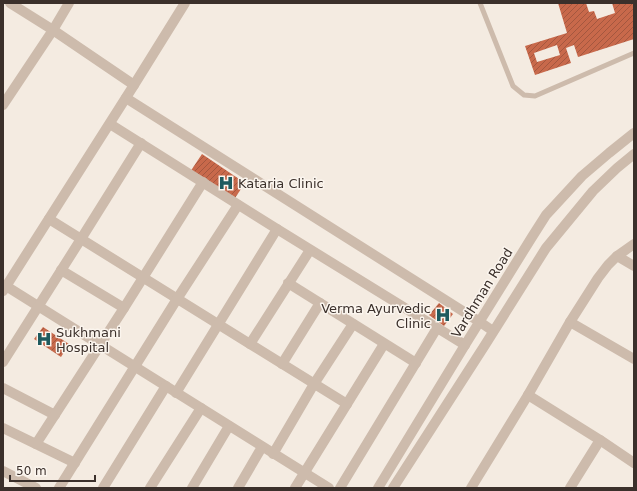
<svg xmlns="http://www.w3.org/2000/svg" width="637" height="491" font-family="'DejaVu Sans',sans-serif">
<defs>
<pattern id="building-hatch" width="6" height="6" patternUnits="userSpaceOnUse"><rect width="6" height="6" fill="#c8694b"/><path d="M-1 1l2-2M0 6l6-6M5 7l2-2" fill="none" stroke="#a4573f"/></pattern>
</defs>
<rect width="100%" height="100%" fill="#f4ebe1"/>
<g fill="url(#building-hatch)" fill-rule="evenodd">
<path d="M 558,3 L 586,3 L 589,12 L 594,11 L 597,19 L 615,13 L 612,3 L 634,3 L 634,39 L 578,57 L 574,45 L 566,48 L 571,63 L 535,75 L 525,46 L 567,33 ZM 557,45 L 560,55 L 537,62 L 534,53 Z"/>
<path d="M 202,154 L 245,183 L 233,201 L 190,172 Z"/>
<path d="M 439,303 L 453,314 L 444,326 L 429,315 Z"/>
<path d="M 43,327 L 69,344 L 61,357 L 34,339 Z"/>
</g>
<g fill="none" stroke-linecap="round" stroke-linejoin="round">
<path stroke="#cdbbac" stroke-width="5" d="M 480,3 L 513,86 L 524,95 L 535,96 L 634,53"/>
<g stroke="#cdbbac" stroke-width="10">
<path d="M 69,3 L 53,30 L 134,85"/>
<path d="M 126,98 L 480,322 L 493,331"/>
<path d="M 3,105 L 53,30 L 10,3"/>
<path d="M 110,124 L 277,229 L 465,345"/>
<path d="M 49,219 L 250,344 L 347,404"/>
<path d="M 617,256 L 634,266"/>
<path d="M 61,270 L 124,308"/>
<path d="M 288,283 L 416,363"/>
<path d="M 6,286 L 329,488"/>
<path d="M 3,291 L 134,85 L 185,3"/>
<path d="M 570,322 L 634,359"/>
<path d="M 250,344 L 310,250"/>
<path d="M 3,362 L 81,239 L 141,143"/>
<path d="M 282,364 L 320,303"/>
<path d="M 3,388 L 55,415"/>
<path d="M 176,393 L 277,229"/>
<path d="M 528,395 L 600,440 L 634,463"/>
<path d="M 3,428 L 75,463"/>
<path d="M 36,444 L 124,308 L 203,182"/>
<path d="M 273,454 L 314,384 L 353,324"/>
<path d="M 3,471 L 36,488"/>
<path d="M 59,488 L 177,299 L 238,205"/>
<path d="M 103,488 L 166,386"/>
<path d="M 150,488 L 201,408"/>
<path d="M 192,488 L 229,426"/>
<path d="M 238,488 L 262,447"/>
<path d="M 295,488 L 384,344"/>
<path d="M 340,488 L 437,328"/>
<path d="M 471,488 L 528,395 L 570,322 L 598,278 L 608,265 L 617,256 L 634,244"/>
<path d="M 570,488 L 600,440"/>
</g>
<g stroke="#cdbbac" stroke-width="10">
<path d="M 378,488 L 465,345 L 532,237 L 546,215 L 582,176 L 609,153 L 634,133"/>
<path d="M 393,488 L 485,345 L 546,248 L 593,191 L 617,168 L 634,154"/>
</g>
</g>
<defs>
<g id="hospital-bare" transform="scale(1.2)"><path d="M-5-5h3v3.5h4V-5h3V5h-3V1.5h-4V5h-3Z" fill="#1f5a5e" stroke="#fbf5ee" stroke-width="2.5" paint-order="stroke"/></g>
</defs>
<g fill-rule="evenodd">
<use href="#hospital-bare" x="226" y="183"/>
<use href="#hospital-bare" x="443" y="315"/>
<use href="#hospital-bare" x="44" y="339"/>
</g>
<g text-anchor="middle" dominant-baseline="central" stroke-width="3" stroke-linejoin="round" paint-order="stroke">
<g font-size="13" fill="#3b302b" stroke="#fbf5ee" text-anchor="start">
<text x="238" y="183">Kataria Clinic</text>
<text x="431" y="308" text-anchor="end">Verma Ayurvedic<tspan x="431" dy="15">Clinic</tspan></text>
<text x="56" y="332">Sukhmani<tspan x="56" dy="15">Hospital</tspan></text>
</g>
<g font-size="13" fill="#3b302b" stroke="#fbf5ee">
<text transform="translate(482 293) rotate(-58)">Vardhman Road</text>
</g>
</g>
<rect width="637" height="491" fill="none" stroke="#3b302b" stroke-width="8"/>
<path d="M10 475v6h85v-6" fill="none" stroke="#3b302b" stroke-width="2"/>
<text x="16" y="475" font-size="12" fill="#3b302b" stroke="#fbf5ee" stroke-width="3" paint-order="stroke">50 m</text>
</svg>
